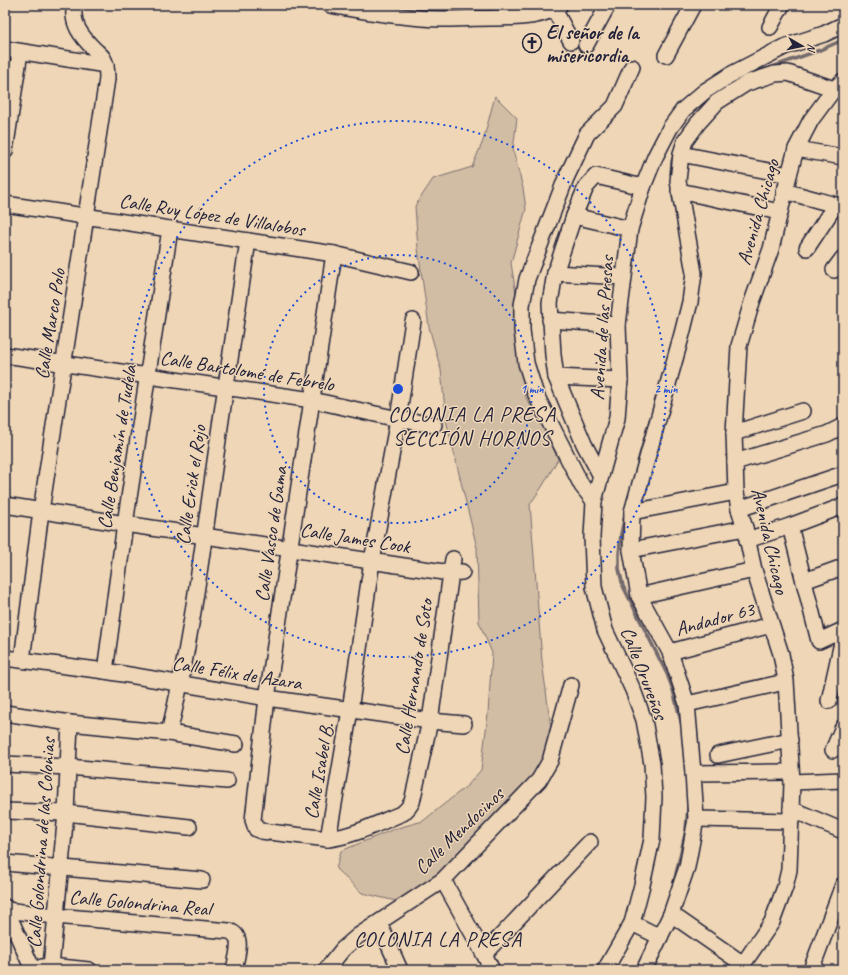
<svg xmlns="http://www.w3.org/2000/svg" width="848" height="975" font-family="Caveat,sans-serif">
<rect width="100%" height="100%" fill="#eed6b6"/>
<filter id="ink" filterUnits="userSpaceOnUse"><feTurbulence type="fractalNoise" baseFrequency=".025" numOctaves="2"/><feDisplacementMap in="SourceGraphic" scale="8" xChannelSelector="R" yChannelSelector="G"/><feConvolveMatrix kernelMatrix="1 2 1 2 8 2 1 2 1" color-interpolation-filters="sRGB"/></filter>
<g filter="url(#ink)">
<path fill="#d1bca4" stroke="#7a6f70" d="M 495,96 L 517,118 L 513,150 L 523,188 L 526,209 L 511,263 L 517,300 L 520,346 L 526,398 L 542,424 L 558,459 L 542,487 L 530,504 L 542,661 L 551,728 L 544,765 L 458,855 L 421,888 L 396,901 L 362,893 L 336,869 L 341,851 L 394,829 L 423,821 L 468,785 L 481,770 L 488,714 L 492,653 L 479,622 L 477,548 L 446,420 L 441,370 L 429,327 L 418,249 L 415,206 L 433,179 L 472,167 L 483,141 Z"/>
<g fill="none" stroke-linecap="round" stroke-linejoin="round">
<g stroke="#72696c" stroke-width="3.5">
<path d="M 752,74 L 820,50 L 843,40"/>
<path d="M 671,174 L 672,161 L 674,155"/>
<path d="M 673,196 L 676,212"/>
<path d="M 638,462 L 650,420"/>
<path d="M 625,515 L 621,534 L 619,554 L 619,569 L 623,586 L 667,674 L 673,690 L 682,725"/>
<path d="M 673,887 L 686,830 L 688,807"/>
</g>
<g stroke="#22223b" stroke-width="18">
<g id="minor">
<path d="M 330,5 C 366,12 403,18 440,19 C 457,19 475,18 492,18 C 515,17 541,19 560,5"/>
<path d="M 554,9 L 571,41"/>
<path d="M 770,27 L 782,5"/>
<path d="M 586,45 L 608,5"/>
<path d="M 5,49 L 106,65"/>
<path d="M 666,55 L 693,5"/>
<path d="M 796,149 L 843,157"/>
<path d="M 5,151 L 20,52"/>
<path d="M 681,154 L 789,175"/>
<path d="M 679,191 L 780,212"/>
<path d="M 784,191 L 843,207"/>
<path d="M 5,204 L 334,254 L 411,272"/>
<path d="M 574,216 L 630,229"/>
<path d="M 807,248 L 832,210 L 841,206"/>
<path d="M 334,254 L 267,698 L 253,820 L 256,829 L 261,831 L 328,839 C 354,836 378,823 403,813 L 408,808 L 412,802 L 430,721 L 453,559"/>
<path d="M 834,270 L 843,258"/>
<path d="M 555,273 L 623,277"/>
<path d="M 550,320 L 618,325"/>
<path d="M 5,355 L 312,400 L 398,419 L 434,425"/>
<path d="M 556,377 L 620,380"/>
<path d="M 734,433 L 803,411"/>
<path d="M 735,462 L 827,434 L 843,426"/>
<path d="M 601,476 L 584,444 L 556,377 L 553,355 L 550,303 L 555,273 L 574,216 L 586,187 L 596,176 L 643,187"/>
<path d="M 594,501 L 582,486 L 536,395 L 526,363 L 522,330 L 522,305 L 527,279 L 566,178 L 587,134 L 615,106 L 632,67"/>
<path d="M 5,505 L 125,524 L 450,573 L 462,572"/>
<path d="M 739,509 L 843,474"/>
<path d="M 632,512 L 736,492"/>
<path d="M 790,526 L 819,641 L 843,630"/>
<path d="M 747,540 L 790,526 L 843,506"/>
<path d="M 631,550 L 745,528"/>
<path d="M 804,581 L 843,567"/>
<path d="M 639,596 L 754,570"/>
<path d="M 670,652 L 771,625"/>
<path d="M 5,658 L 105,671 L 267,698 L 430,721 L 464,724"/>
<path d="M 22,660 L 41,511 L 107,79 C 107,73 107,64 103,58 C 101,55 97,52 94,49 C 82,37 70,23 75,5"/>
<path d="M 105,671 L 125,524 L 170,229"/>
<path d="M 829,701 L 843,638"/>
<path d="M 687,704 L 776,684"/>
<path d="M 5,713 L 70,723 L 169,733 L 236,744"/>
<path d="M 169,733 C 189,651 200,567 212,483 C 223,402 236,321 248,241"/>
<path d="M 833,750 L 843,727"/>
<path d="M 718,755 L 790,740"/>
<path d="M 5,764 L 68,767 L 227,781"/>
<path d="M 693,773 L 791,772"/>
<path d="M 792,782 L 843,780"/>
<path d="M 791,809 L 843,831"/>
<path d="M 5,811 L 66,813 L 189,827"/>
<path d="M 696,819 L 791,821"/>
<path d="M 328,839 L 350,710 L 372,561 L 398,419 L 413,321"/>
<path d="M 5,863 L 202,880"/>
<path d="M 443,880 L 484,954 L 492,970"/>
<path d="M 5,907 L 33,970"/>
<path d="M 6,910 L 55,916 L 229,931 C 245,936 236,957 234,970"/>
<path d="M 671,914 L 743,964"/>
<path d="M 379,923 L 400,970"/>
<path d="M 632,923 L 660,937"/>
<path d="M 484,954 L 590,842"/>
<path d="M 51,966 L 66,813 L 70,723"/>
<path d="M 42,967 L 51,966 L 89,970"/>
<path d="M 326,970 L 343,949 L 358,936 L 443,880 L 539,780 L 550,761 L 571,685"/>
<path d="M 605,970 L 632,923 L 642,885 L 652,839 L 654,797 L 652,764 L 644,720 L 633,690 L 605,630 L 594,587 L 592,537 L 594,501 L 617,418 L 620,380 L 618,325 L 630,229 L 643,187 L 655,157 L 670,128 L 683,110 L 705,91 L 730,75 L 784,47 L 824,34 L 843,25"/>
<path d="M 644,970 L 671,914 L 687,867 L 696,819 L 693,773 L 687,704 L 670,652 L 639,596 L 631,550 L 632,512 L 682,334 L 690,302 L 694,273 L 678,181 L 681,154 L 685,141 L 698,123 L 717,102 L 747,83 L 775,74 L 788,73 L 834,89"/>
<path d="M 739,970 L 772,922 L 785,887 L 789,870 L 792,782 L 786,681 L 781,654 L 754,570 L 745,528 L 739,509 L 736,492 L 734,433 L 739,346 L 752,302 L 771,249 L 789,175 L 796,149 L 811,120 L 834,89 L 843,81"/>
<path d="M 811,970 L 843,885"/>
</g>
</g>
<use href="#minor" stroke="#eed6b6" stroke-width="15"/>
</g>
</g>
<g fill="none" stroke="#1d4ed8" stroke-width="2" stroke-dasharray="2 4">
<circle cx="398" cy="389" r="134"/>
<circle cx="398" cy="389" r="268"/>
</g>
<defs>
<g id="church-ring" transform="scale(1)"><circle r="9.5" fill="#eed6b6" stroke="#22223b" stroke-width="1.5"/><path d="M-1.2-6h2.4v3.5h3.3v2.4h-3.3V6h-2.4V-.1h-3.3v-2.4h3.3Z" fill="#22223b"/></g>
</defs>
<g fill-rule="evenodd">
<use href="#church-ring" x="532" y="43"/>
</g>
<g text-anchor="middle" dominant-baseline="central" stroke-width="3" stroke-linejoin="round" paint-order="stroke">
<g font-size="20" font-weight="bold" fill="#22223b" stroke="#eed6b6" text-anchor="start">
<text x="546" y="32">El señor de la<tspan x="546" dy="23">misericordia</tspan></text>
</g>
<g font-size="20" fill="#22223b" stroke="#eed6b6">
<text transform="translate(758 212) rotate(-74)">Avenida Chicago</text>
<text transform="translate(212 215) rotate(9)">Calle Ruy López de Villalobos</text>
<text transform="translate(50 324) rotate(-81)">Calle Marco Polo</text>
<text transform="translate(602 328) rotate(-86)">Avenida de las Presas</text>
<text transform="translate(247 371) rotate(9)">Calle Bartolomé de Febrelo</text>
<text transform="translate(117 447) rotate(-81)">Calle Benjamín de Tudela</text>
<text transform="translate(191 485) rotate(-82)">Calle Erick el Rojo</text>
<text transform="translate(271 534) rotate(-82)">Calle Vasco de Gama</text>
<text transform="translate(355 538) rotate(9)">Calle James Cook</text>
<text transform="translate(770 541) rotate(77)">Avenida Chicago</text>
<text transform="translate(715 619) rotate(-15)">Andador 63</text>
<text transform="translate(237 673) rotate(9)">Calle Félix de Azara</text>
<text transform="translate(644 673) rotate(69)">Calle Orureños</text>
<text transform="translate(414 677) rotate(-81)">Calle Hernando de Soto</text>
<text transform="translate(319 771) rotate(-80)">Calle Isabel B.</text>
<text transform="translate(459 831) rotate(-44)">Calle Mendocinos</text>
<text transform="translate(41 843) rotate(-86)">Calle Golondrina de las Colonias</text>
<text transform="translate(140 903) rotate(5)">Calle Golondrina Real</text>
</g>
<g font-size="21" letter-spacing="1" fill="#22223b" stroke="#eed6b6">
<text x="472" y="414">COLONIA LA PRESA<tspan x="472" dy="24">SECCIÓN HORNOS</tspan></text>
<text x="438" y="939">COLONIA LA PRESA</text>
</g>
</g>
<circle cx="398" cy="389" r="6" fill="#1d4ed8" stroke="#eed6b6" stroke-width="2"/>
<g font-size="12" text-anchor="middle" font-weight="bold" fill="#1d4ed8" stroke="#eed6b6" stroke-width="3" stroke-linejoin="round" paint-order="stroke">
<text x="532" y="393">1 min</text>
<text x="666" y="393">2 min</text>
</g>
<rect width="848" height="975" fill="none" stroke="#eed6b6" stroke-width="20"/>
<rect x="10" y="10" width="828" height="955" fill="none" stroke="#22223b" stroke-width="1.5" filter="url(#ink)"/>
<g transform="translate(802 46) rotate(99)" stroke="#eed6b6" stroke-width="3" paint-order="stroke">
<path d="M0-3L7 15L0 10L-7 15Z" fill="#22223b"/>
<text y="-6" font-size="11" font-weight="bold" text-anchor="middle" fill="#22223b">N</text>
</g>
</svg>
